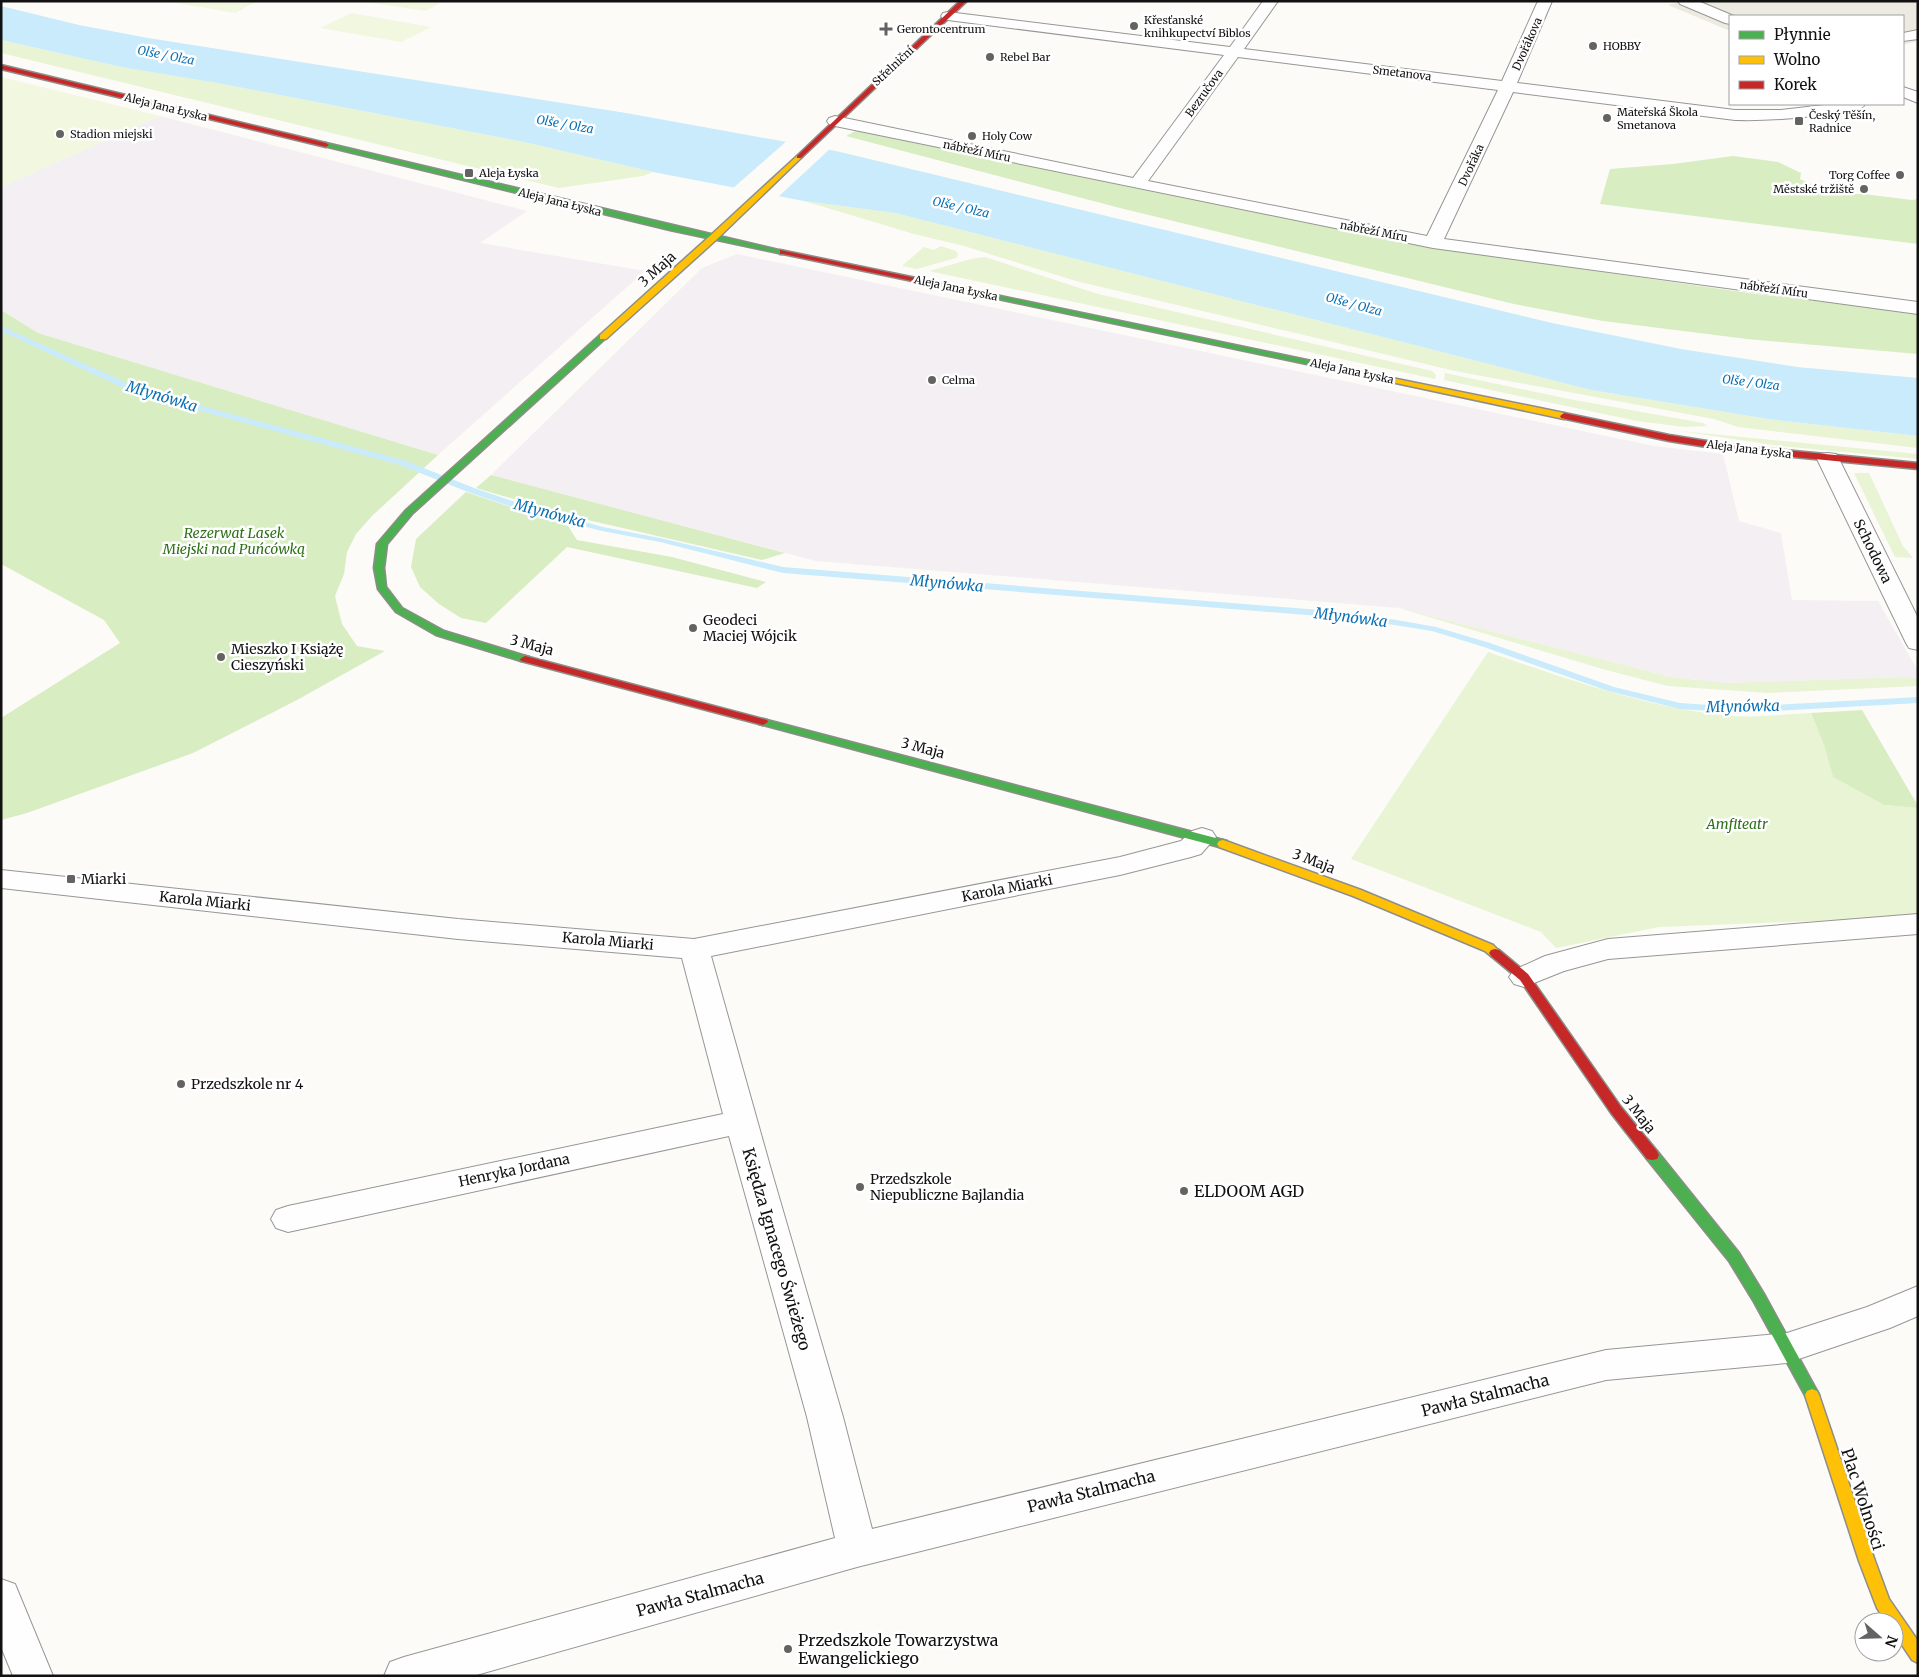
<svg xmlns="http://www.w3.org/2000/svg" width="1919" height="1677" font-family="Merriweather,serif">
<rect width="100%" height="100%" fill="#fcfbf7"/>
<g fill="#f4eff3">
<path d="M 160,116 L 527,211 L 480,243 L 645,271 L 438,455 L 38,333 L 1,310 L 1,187 Z"/>
<path d="M 737,254 L 1654,446 L 1723,454 L 1739,521 L 1781,533 L 1792,600 L 1878,601 L 1918,671 L 1918,678 L 1905,677 L 1726,683 L 1671,677 L 1399,608 L 816,561 L 491,475 L 702,268 Z"/>
</g>
<g fill="#e8f4d4">
<path d="M 1,40 L 121,67 L 217,83 L 524,142 L 653,172 L 643,176 L 559,188 L 1,53 Z"/>
<path d="M 804,201 L 895,213 L 1591,390 L 1768,419 L 1918,436 L 1918,448 L 1738,427 L 1714,419 L 1455,371 L 1076,281 L 964,246 L 914,234 Z"/>
<path d="M 941,246 L 956,251 L 958,255 L 956,258 L 917,269 L 902,266 L 924,247 L 934,250 Z"/>
<path d="M 985,257 L 1098,294 L 1432,371 L 1436,375 L 1435,379 L 929,271 L 971,259 Z"/>
<path d="M 1445,373 L 1569,399 L 1703,423 L 1707,426 L 1684,427 L 1637,421 L 1444,380 Z"/>
<path d="M 1680,431 L 1918,454 L 1918,459 L 1780,446 Z"/>
<path d="M 1854,473 L 1869,473 L 1903,546 L 1913,558 L 1895,557 Z"/>
<path d="M 1399,608 L 1671,677 L 1726,683 L 1905,677 L 1918,678 L 1918,686 L 1768,693 L 1668,686 L 1606,670 Z"/>
<path d="M 1488,652 C 1568,679 1649,709 1734,716 C 1759,718 1786,714 1811,713 L 1824,745 L 1833,777 L 1884,805 L 1918,808 L 1918,917 L 1659,927 L 1556,948 L 1541,932 L 1351,859 Z"/>
</g>
<g fill="#d8edc2">
<path d="M 859,129 L 1427,247 L 1756,294 L 1918,313 L 1918,354 L 1747,339 L 1603,321 L 1514,304 L 1120,208 L 846,136 Z"/>
<path d="M 1733,156 L 1778,162 L 1801,173 L 1800,179 L 1815,186 L 1815,191 L 1842,194 L 1863,194 L 1912,200 L 1918,199 L 1918,244 L 1600,204 L 1610,169 L 1673,164 Z"/>
<path d="M 1,310 L 38,333 L 438,455 L 372,516 L 356,534 L 347,552 L 344,574 L 335,596 L 342,624 L 357,646 L 385,651 L 297,700 L 193,753 L 27,813 L 1,820 L 1,718 L 120,643 L 104,620 L 1,564 Z"/>
<path d="M 491,475 L 785,553 L 762,560 L 579,518 L 476,488 Z"/>
<path d="M 466,492 L 568,526 L 577,540 L 672,557 L 766,582 L 757,588 L 567,547 L 486,623 L 461,618 L 439,604 L 420,587 L 411,567 L 416,539 Z"/>
<path d="M 1862,710 L 1918,806 L 1918,808 L 1884,805 L 1833,777 L 1824,745 L 1811,713 Z"/>
</g>
<g fill="#f1f8df">
<path d="M 165,1 L 258,1 L 235,13 Z"/>
<path d="M 359,1 L 443,1 L 426,11 Z"/>
<path d="M 351,13 L 431,27 L 401,42 L 320,28 Z"/>
<path d="M 1,77 L 160,116 L 1,187 Z"/>
</g>
<path fill="#edeae1" d="M 1684,1 L 1918,1 L 1918,41 L 1903,45 L 1903,16 L 1730,16 L 1730,31 L 1668,5 Z"/>
<path fill="#c9ebfb" d="M 1,6 L 79,25 L 148,38 L 626,113 L 836,151 L 1552,323 L 1681,349 L 1797,367 L 1918,378 L 1918,436 L 1768,419 L 1591,390 L 895,213 L 804,201 L 653,172 L 524,142 L 217,83 L 121,67 L 1,40 Z"/>
<path fill="#fcfbf7" d="M 789,139 L 832,147 L 777,198 L 732,189 Z"/>
<g fill="none" stroke-linecap="round" stroke-linejoin="round">
<path fill="#c9ebfb" fill-rule="evenodd" d="M 1,326 L 140,389 L 406,461 L 474,488 L 530,507 L 603,527 L 660,538 L 783,567 L 1357,613 L 1436,627 L 1490,643 L 1614,687 L 1680,703 L 1739,707 L 1918,697 L 1918,703 L 1739,713 L 1680,709 L 1608,691 L 1484,647 L 1432,631 L 1357,619 L 783,573 L 660,542 L 602,531 L 524,511 L 468,492 L 400,465 L 134,393 L 1,331 Z"/>
<g stroke="#979695" stroke-width="2">
<g id="street">
<path d="M 1263,1 L 1278,1 L 1244,49 L 1502,81 L 1538,1 L 1552,1 L 1517,83 L 1735,110 L 1781,110 L 1833,104 L 1865,104 L 1863,107 L 1857,109 C 1816,117 1776,121 1735,120 L 1513,92 L 1444,239 L 1918,302 L 1918,314 L 1433,248 L 835,126 L 829,124 L 827,121 L 829,118 L 835,116 L 1133,178 L 1224,55 L 948,20 L 943,19 L 941,16 L 943,13 L 948,12 L 1230,47 ZM 1238,57 L 1498,90 L 1427,236 L 1148,181 Z"/>
<path d="M 1678,1 L 1698,1 L 1734,16 L 1730,16 L 1730,24 L 1725,23 L 1680,4 Z"/>
<path d="M 1918,30 L 1918,39 L 1903,41 L 1903,33 Z"/>
<path d="M 1903,87 L 1918,92 L 1918,103 L 1903,97 Z"/>
<path d="M 1828,453 L 1836,454 L 1839,459 L 1918,618 L 1918,650 L 1909,648 L 1906,643 L 1817,459 L 1820,454 Z"/>
<path d="M 1202,828 L 1212,831 L 1216,837 L 1201,854 L 1191,857 L 1120,875 L 711,956 L 770,1166 L 843,1417 L 872,1529 L 1606,1350 L 1787,1333 L 1867,1307 L 1918,1286 L 1918,1316 L 1890,1328 L 1787,1363 L 1606,1380 L 857,1567 L 473,1676 L 384,1676 L 390,1662 L 404,1657 L 835,1538 L 807,1417 L 729,1136 L 288,1232 L 276,1228 L 271,1219 L 276,1210 L 288,1206 L 723,1114 L 682,958 L 458,939 L 1,888 L 1,870 L 458,919 L 694,939 L 1120,857 L 1181,841 L 1192,831 Z"/>
<path d="M 1918,914 L 1918,934 L 1608,959 L 1564,971 L 1524,987 L 1514,984 L 1509,977 L 1514,970 L 1545,956 L 1608,939 Z"/>
<path d="M 1,1579 L 15,1584 L 53,1676 L 13,1676 L 1,1647 Z"/>
</g>
</g>
<g stroke="#8d8d8b" stroke-width="3">
<g id="fast">
<path d="M 326,143 L 787,252 L 783,254 L 670,230 L 324,146 L 324,144 Z"/>
<path d="M 986,293 L 1321,363 L 1325,365 L 1321,367 L 989,297 L 985,295 Z"/>
<path d="M 600,335 L 607,337 L 412,514 L 387,544 L 384,568 L 386,587 L 402,608 L 444,631 L 529,657 L 530,659 L 529,661 L 521,661 L 436,635 L 396,612 L 378,589 L 374,568 L 377,544 L 406,510 Z"/>
<path d="M 763,719 L 1227,841 L 1229,844 L 1223,848 L 759,724 L 758,722 Z"/>
<path d="M 1652,1150 L 1657,1151 L 1739,1253 L 1764,1294 L 1817,1391 L 1819,1395 L 1817,1399 L 1812,1401 L 1807,1399 L 1754,1302 L 1729,1261 L 1647,1159 L 1645,1155 L 1647,1151 Z"/>
</g>
</g>
<g stroke="#8d8d8b" stroke-width="3">
<g id="slow">
<path d="M 797,156 L 802,157 L 717,239 L 606,339 L 600,339 L 600,335 L 711,235 Z"/>
<path d="M 1318,363 L 1564,413 L 1568,416 L 1564,419 L 1321,367 L 1318,367 Z"/>
<path d="M 1223,840 L 1361,890 L 1493,945 L 1501,953 L 1499,956 L 1491,956 L 1485,951 L 1353,896 L 1219,847 L 1217,844 L 1219,841 Z"/>
<path d="M 1812,1389 L 1817,1391 L 1819,1395 L 1875,1561 L 1889,1599 L 1918,1641 L 1918,1663 L 1912,1660 L 1894,1633 L 1894,1622 L 1886,1622 L 1877,1608 L 1859,1561 L 1805,1395 L 1807,1391 Z"/>
</g>
</g>
<g stroke="#8d8d8b" stroke-width="3">
<g id="jam">
<path d="M 960,1 L 967,1 L 801,158 L 797,158 L 797,156 Z"/>
<path d="M 1,65 L 326,143 L 329,145 L 326,147 L 1,69 Z"/>
<path d="M 780,250 L 989,293 L 993,295 L 989,297 L 783,254 L 780,254 Z"/>
<path d="M 1564,413 L 1669,435 L 1732,445 L 1918,463 L 1918,469 L 1732,451 L 1669,441 L 1561,418 L 1560,416 Z"/>
<path d="M 525,656 L 767,720 L 768,722 L 763,725 L 521,661 L 520,659 Z"/>
<path d="M 1495,949 L 1499,950 L 1528,974 L 1621,1107 L 1657,1151 L 1659,1155 L 1657,1159 L 1652,1160 L 1647,1159 L 1611,1113 L 1520,980 L 1491,956 L 1489,953 L 1491,950 Z"/>
</g>
</g>
<use href="#street" fill="#fffefe" fill-rule="evenodd"/>
<use href="#fast" fill="#4caf50" fill-rule="evenodd"/>
<use href="#slow" fill="#ffc107" fill-rule="evenodd"/>
<use href="#jam" fill="#c62828" fill-rule="evenodd"/>
</g>
<g fill="#636362" stroke="#fff" stroke-width="2">
<circle cx="1134" cy="26" r="5"/>
<path d="M883.5 21.5h5v5h5v5h-5v5h-5v-5h-5v-5h5z"/>
<circle cx="1593" cy="46" r="5"/>
<circle cx="990" cy="57" r="5"/>
<circle cx="1607" cy="118" r="5"/>
<rect x="1794" y="116" width="10" height="10" rx="2.5"/>
<circle cx="60" cy="134" r="5"/>
<circle cx="972" cy="136" r="5"/>
<rect x="464" y="168" width="10" height="10" rx="2.5"/>
<circle cx="1900" cy="175" r="5"/>
<circle cx="1864" cy="189" r="5"/>
<circle cx="932" cy="380" r="5"/>
<circle cx="693" cy="628" r="5"/>
<circle cx="221" cy="657" r="5"/>
<rect x="66" y="874" width="10" height="10" rx="2.5"/>
<circle cx="181" cy="1084" r="5"/>
<circle cx="860" cy="1187" r="5"/>
<circle cx="1184" cy="1191" r="5"/>
<circle cx="788" cy="1649" r="5"/>
</g>
<g text-anchor="middle" dominant-baseline="central" stroke-width="5" stroke-linejoin="round" paint-order="stroke">
<g font-size="11" fill="#111" stroke="#fff" text-anchor="start">
<text x="1144" y="20">Křesťanské<tspan x="1144" dy="13">knihkupectví Biblos</tspan></text>
<text x="897" y="29">Gerontocentrum</text>
<text x="1603" y="46">HOBBY</text>
<text x="1000" y="57">Rebel Bar</text>
<text x="1617" y="112">Mateřská Škola<tspan x="1617" dy="13">Smetanova</tspan></text>
<text x="1809" y="115">Český Těšín,<tspan x="1809" dy="13">Radnice</tspan></text>
<text x="70" y="134">Stadion miejski</text>
<text x="982" y="136">Holy Cow</text>
<text x="479" y="173">Aleja Łyska</text>
<text x="1890" y="175" text-anchor="end">Torg Coffee</text>
<text x="1854" y="189" text-anchor="end">Městské tržiště</text>
<text x="942" y="380">Celma</text>
</g>
<g font-size="11" fill="#111" stroke="#fff">
<text transform="translate(1527 44) rotate(-66)">Dvořákova</text>
<text transform="translate(893 66) rotate(-43)">Střelniční</text>
<text transform="translate(1402 73) rotate(7)">Smetanova</text>
<text transform="translate(1204 93) rotate(-54)">Bezručova</text>
<text transform="translate(166 107) rotate(14)">Aleja Jana Łyska</text>
<text transform="translate(977 151) rotate(12)">nábřeží Míru</text>
<text transform="translate(1471 165) rotate(-65)">Dvořáka</text>
<text transform="translate(560 202) rotate(14)">Aleja Jana Łyska</text>
<text transform="translate(1374 231) rotate(11)">nábřeží Míru</text>
<text transform="translate(956 288) rotate(12)">Aleja Jana Łyska</text>
<text transform="translate(1774 289) rotate(8)">nábřeží Míru</text>
<text transform="translate(1352 371) rotate(12)">Aleja Jana Łyska</text>
<text transform="translate(1749 449) rotate(7)">Aleja Jana Łyska</text>
</g>
<g font-size="12" font-style="italic" fill="#0a6fb2" stroke="#fff">
<text transform="translate(166 55) rotate(11)">Olše / Olza</text>
<text transform="translate(565 124) rotate(10)">Olše / Olza</text>
<text transform="translate(961 207) rotate(13)">Olše / Olza</text>
<text transform="translate(1354 304) rotate(15)">Olše / Olza</text>
<text transform="translate(1751 382) rotate(7)">Olše / Olza</text>
</g>
<g font-size="14" fill="#111" stroke="#fff">
<text transform="translate(657 269) rotate(-42)">3 Maja</text>
<text transform="translate(1873 551) rotate(64)">Schodowa</text>
<text transform="translate(532 645) rotate(15)">3 Maja</text>
<text transform="translate(923 748) rotate(15)">3 Maja</text>
<text transform="translate(1314 861) rotate(21)">3 Maja</text>
<text transform="translate(1007 888) rotate(-11)">Karola Miarki</text>
<text transform="translate(205 901) rotate(6)">Karola Miarki</text>
<text transform="translate(608 941) rotate(5)">Karola Miarki</text>
<text transform="translate(1639 1114) rotate(52)">3 Maja</text>
<text transform="translate(514 1170) rotate(-12)">Henryka Jordana</text>
</g>
<g font-size="14" font-style="italic" fill="#2e7118" stroke="#fff">
<text x="234" y="533">Rezerwat Lasek<tspan x="234" dy="16">Miejski nad Puńcówką</tspan></text>
<text x="1737" y="824">Amfiteatr</text>
</g>
<g font-size="14" fill="#111" stroke="#fff" text-anchor="start">
<text x="703" y="620">Geodeci<tspan x="703" dy="16">Maciej Wójcik</tspan></text>
<text x="231" y="649">Mieszko I Książę<tspan x="231" dy="16">Cieszyński</tspan></text>
<text x="81" y="879">Miarki</text>
<text x="191" y="1084">Przedszkole nr 4</text>
<text x="870" y="1179">Przedszkole<tspan x="870" dy="16">Niepubliczne Bajlandia</tspan></text>
</g>
<g font-size="15" font-style="italic" fill="#0a6fb2" stroke="#fff">
<text transform="translate(162 396) rotate(17)">Młynówka</text>
<text transform="translate(550 513) rotate(15)">Młynówka</text>
<text transform="translate(947 583) rotate(5)">Młynówka</text>
<text transform="translate(1351 617) rotate(7)">Młynówka</text>
<text transform="translate(1743 706) rotate(-1)">Młynówka</text>
</g>
<g font-size="16" fill="#111" stroke="#fff" text-anchor="start">
<text x="1194" y="1191">ELDOOM AGD</text>
<text x="798" y="1640">Przedszkole Towarzystwa<tspan x="798" dy="18">Ewangelickiego</tspan></text>
</g>
<g font-size="16" fill="#111" stroke="#fff">
<text transform="translate(777 1249) rotate(74)">Księdza Ignacego Świeżego</text>
<text transform="translate(1485 1395) rotate(-14)">Pawła Stalmacha</text>
<text transform="translate(1091 1491) rotate(-14)">Pawła Stalmacha</text>
<text transform="translate(1863 1499) rotate(72)">Plac Wolności</text>
<text transform="translate(700 1594) rotate(-15)">Pawła Stalmacha</text>
</g>
</g>
<rect width="1919" height="1677" fill="none" stroke="#111111" stroke-width="5"/>
<rect x="1729" y="15" width="175" height="90" fill="#ffffff" stroke="#a0a0a0"/>
<rect x="1739" y="31" width="25" height="8" fill="#4caf50" stroke="#a0a0a0"/>
<text x="1774" y="40" font-size="15" fill="#111111">Płynnie</text>
<rect x="1739" y="56" width="25" height="8" fill="#ffc107" stroke="#a0a0a0"/>
<text x="1774" y="65" font-size="15" fill="#111111">Wolno</text>
<rect x="1739" y="81" width="25" height="8" fill="#c62828" stroke="#a0a0a0"/>
<text x="1774" y="90" font-size="15" fill="#111111">Korek</text>
<g transform="translate(1879 1637) rotate(110)"><circle r="24" fill="#ffffff" stroke="#a0a0a0"/>
<path d="M0-4L9 19L0 12L-9 19Z" fill="#636362"/>
<text y="-8" font-size="14" font-weight="bold" text-anchor="middle" fill="#111111">N</text>
</g>
</svg>
